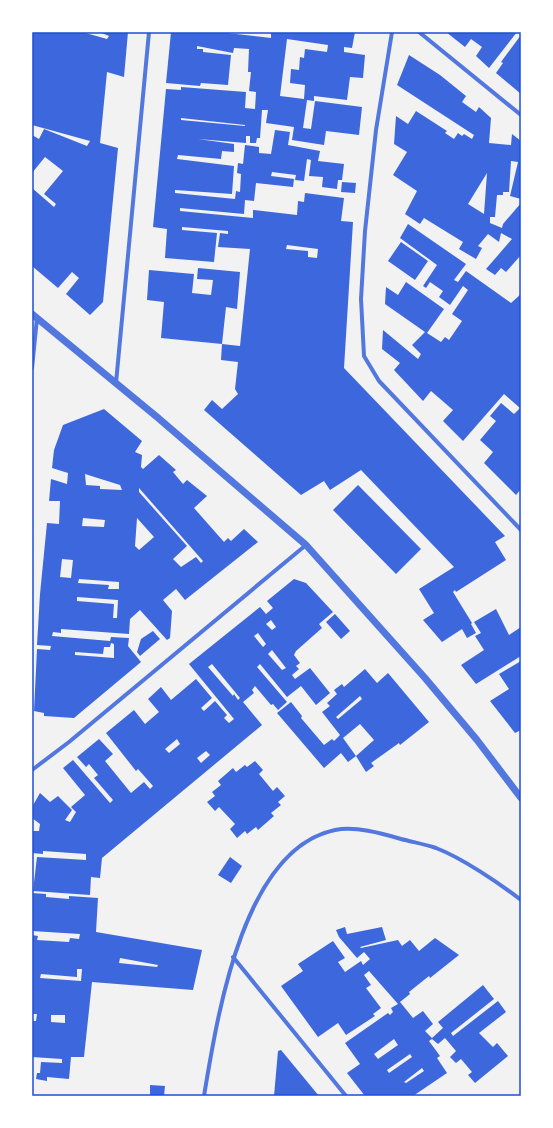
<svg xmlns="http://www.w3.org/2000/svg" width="553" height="1128" font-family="'Exo 2',sans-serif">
<rect width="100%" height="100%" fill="#f2f2f2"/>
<g fill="#3d67dc" fill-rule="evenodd">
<path d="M 32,32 L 82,32 L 107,39 L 109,36 L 99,32 L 128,32 L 124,77 L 107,72 L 100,143 L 118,148 L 103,302 L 90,315 L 66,294 L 79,278 L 72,272 L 58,288 L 32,266 L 32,188 L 54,207 L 56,204 L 44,194 L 63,171 L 45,157 L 32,173 L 32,135 L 39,139 L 44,129 L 87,146 L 90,141 L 32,125 Z"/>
<path d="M 171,32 L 219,32 L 271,38 L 271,32 L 355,32 L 352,48 L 344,47 L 344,52 L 365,55 L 363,78 L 350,77 L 347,100 L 314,96 L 314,101 L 307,100 L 303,128 L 311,129 L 315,101 L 362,107 L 359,135 L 326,131 L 324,145 L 292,140 L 294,127 L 266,123 L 268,110 L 262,110 L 260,138 L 257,138 L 256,143 L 250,143 L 250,136 L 246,136 L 246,143 L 198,139 L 234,144 L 234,152 L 222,151 L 221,159 L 178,155 L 177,159 L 234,166 L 232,194 L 175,190 L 175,193 L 235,199 L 236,191 L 240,192 L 241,174 L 237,173 L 238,163 L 243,164 L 245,145 L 259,147 L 259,153 L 271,154 L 275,130 L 290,132 L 288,145 L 320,151 L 318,161 L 344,164 L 342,180 L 338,180 L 337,189 L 322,187 L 323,177 L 309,176 L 311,160 L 307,159 L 304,181 L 295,180 L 296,175 L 272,172 L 271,176 L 294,179 L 293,187 L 256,183 L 254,201 L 245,200 L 244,214 L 180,208 L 180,211 L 253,218 L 253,210 L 297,215 L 298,201 L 304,202 L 305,193 L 344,198 L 341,221 L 353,222 L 344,368 L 505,536 L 495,542 L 506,560 L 456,592 L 455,590 L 453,592 L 472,623 L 471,624 L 476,633 L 467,638 L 462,629 L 442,642 L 423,620 L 434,613 L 419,589 L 454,567 L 361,470 L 330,490 L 324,481 L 301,495 L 204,410 L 212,400 L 222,409 L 238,394 L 235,389 L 238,362 L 221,360 L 222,344 L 240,346 L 250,249 L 218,247 L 220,233 L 228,234 L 228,231 L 182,227 L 182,230 L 217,233 L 214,262 L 165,258 L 167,229 L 153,227 L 166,89 L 181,90 L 181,87 L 246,92 L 245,108 L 255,109 L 256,92 L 249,91 L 251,72 L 248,72 L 249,49 L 234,48 L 233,53 L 197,46 L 197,49 L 203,49 L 203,52 L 231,55 L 228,85 L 201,83 L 200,86 L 166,83 ZM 287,39 L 328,45 L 327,52 L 305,49 L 304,58 L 300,57 L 299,70 L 291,69 L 290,83 L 305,85 L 304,99 L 280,96 ZM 181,118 L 245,125 L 245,126 L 181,120 ZM 287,245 L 318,249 L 317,258 L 308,257 L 308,251 L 286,249 Z"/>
<path d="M 446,32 L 517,32 L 489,68 L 476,56 L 482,47 L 471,39 L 465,47 Z"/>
<path d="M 521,35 L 521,94 L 496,73 L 503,63 L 501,62 Z"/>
<path d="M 409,55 L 440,75 L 466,96 L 462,102 L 476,112 L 479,107 L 491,118 L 489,143 L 511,145 L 512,134 L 521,141 L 521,199 L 510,196 L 518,162 L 511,161 L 509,192 L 503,192 L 503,195 L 497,195 L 495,217 L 490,217 L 490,223 L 502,228 L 503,224 L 521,203 L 521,255 L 506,272 L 501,268 L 495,275 L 486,269 L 512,239 L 501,233 L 499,242 L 488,234 L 478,246 L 482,248 L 476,259 L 459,249 L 463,242 L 424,218 L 420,224 L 405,214 L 417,191 L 393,175 L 407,152 L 394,144 L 396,116 L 408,124 L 416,111 L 447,131 L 445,133 L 454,139 L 458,133 L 462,136 L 464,134 L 472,139 L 474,135 L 397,85 ZM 487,173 L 484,214 L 468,204 Z"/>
<path d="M 342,182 L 356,183 L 355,193 L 341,192 Z"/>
<path d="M 408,224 L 466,264 L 454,280 L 458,282 L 466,271 L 511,303 L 521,294 L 521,489 L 516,495 L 484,463 L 493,452 L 480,440 L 496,421 L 490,416 L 501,403 L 514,414 L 520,408 L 504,394 L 463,441 L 443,421 L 453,410 L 431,391 L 423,401 L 394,370 L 400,363 L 382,349 L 383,330 L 418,359 L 421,354 L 412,345 L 425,332 L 385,304 L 386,287 L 398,295 L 406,282 L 444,309 L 427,333 L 441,342 L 445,337 L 449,340 L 462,321 L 452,314 L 468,290 L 463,286 L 450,305 L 439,297 L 443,291 L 430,282 L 426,288 L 423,286 L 437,265 L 400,238 Z"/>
<path d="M 401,242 L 428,261 L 415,280 L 388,261 Z"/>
<path d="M 198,268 L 240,272 L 237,309 L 226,307 L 222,344 L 161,338 L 164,302 L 147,300 L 149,270 L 194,274 L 192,293 L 211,295 L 213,280 L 197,279 Z"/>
<path d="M 104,409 L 142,441 L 135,452 L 142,455 L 141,467 L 143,469 L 159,455 L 176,470 L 173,472 L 183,484 L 187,480 L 207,496 L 194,508 L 224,542 L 228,538 L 231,541 L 244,529 L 258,542 L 185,600 L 176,589 L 163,600 L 172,611 L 170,638 L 167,640 L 140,610 L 130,619 L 129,634 L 61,629 L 61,633 L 53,632 L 52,636 L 110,641 L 111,637 L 129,638 L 128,646 L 141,662 L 74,718 L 44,716 L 44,713 L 34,711 L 37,649 L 50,650 L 51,646 L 37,645 L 40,594 L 47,523 L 59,524 L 60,501 L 49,501 L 51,479 L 67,484 L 68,473 L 52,468 L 54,450 L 63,425 ZM 85,474 L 120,485 L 122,490 L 100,489 L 100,486 L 86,485 ZM 139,488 L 203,561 L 201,563 L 196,557 L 181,567 L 173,559 L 187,546 L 139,492 ZM 83,518 L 105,520 L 104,527 L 82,526 ZM 137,518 L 154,537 L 139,550 L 135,546 ZM 62,559 L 73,560 L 71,578 L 60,577 ZM 79,579 L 119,582 L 119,589 L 108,589 L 109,585 L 78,583 ZM 77,597 L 118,600 L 117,618 L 113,618 L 114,604 L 77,601 ZM 111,643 L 114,644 L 114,658 L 75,655 L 75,652 L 103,654 L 104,647 L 110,647 Z"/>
<path d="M 358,485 L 421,549 L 396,574 L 333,510 Z"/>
<path d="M 294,579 L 306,583 L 333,612 L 319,624 L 322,628 L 296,651 L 294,655 L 300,663 L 296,666 L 299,669 L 292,675 L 295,679 L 310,668 L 330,693 L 316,705 L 301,686 L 287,697 L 260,664 L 257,667 L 287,702 L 278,710 L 273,704 L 271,705 L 255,686 L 252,690 L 254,693 L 243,702 L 262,725 L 102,858 L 100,878 L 91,877 L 90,895 L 33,891 L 37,857 L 86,860 L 86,854 L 43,851 L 43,854 L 32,853 L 32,831 L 39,831 L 40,824 L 32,818 L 32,807 L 40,793 L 50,802 L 58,796 L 72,810 L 65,820 L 70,822 L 76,812 L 71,807 L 85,795 L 63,768 L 73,760 L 110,803 L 113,800 L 94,778 L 98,775 L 89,764 L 86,767 L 77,757 L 99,739 L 113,754 L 105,761 L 131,793 L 144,782 L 150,789 L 153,786 L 138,769 L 136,771 L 106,733 L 134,710 L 145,724 L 159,712 L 148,699 L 161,687 L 171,700 L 196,679 L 212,698 L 201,708 L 204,711 L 215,701 L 227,715 L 224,718 L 229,723 L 234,719 L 189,664 L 260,607 L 266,614 L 273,608 L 267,601 ZM 271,620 L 276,627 L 272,630 L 266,624 ZM 258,633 L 266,644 L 263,647 L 254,636 ZM 272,650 L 286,668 L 282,670 L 268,654 ZM 212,664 L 240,698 L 238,700 L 234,694 L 233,696 L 208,667 ZM 177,739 L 180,744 L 169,753 L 165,749 ZM 206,751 L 210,755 L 201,763 L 197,758 Z"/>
<path d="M 496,609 L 509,635 L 521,627 L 521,656 L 476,684 L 461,665 L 484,650 L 475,636 L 481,633 L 474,622 Z"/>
<path d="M 335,614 L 350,631 L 341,639 L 326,622 Z"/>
<path d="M 153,631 L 160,639 L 140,656 L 137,652 L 141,639 Z"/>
<path d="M 521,661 L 521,730 L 515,733 L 490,701 L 509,689 L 499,674 Z"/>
<path d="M 365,669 L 377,683 L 388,673 L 429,722 L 400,745 L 399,743 L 371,763 L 374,766 L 366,772 L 356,756 L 374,740 L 360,724 L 343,738 L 356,756 L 348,762 L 341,753 L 324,768 L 277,713 L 291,702 L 302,716 L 301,718 L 324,745 L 332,739 L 334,741 L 340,735 L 322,712 L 330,706 L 327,703 L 337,694 L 334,690 L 342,684 L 344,687 ZM 360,696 L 362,699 L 338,719 L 336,717 Z"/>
<path d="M 255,761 L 263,770 L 259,774 L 273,791 L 277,787 L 285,796 L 278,802 L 281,805 L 271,813 L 274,816 L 258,830 L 256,827 L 247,834 L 245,831 L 237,838 L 230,829 L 235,824 L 219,807 L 215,811 L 207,802 L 215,796 L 212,792 L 221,785 L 218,781 L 233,768 L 236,772 L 245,765 L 247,767 Z"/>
<path d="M 230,857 L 242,866 L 231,883 L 218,875 Z"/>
<path d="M 32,893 L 46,894 L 46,897 L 69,899 L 69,896 L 98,898 L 96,932 L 202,950 L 193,990 L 92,982 L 84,1057 L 71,1057 L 69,1079 L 47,1077 L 47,1081 L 36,1079 L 37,1073 L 40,1073 L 41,1062 L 62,1063 L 62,1059 L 32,1057 L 32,1021 L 36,1021 L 37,1014 L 32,1014 L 32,935 L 38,936 L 37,940 L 69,942 L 70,938 L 79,939 L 80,934 L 32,931 ZM 120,958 L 158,965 L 157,967 L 119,963 ZM 77,969 L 82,969 L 81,981 L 40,978 L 41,974 L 77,977 ZM 51,1015 L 65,1015 L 65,1023 L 51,1022 Z"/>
<path d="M 345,927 L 347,934 L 382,927 L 386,940 L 360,947 L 361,948 L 398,940 L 402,946 L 410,940 L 419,951 L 435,938 L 459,955 L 430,978 L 429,976 L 409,992 L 410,994 L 400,1002 L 413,1018 L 423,1011 L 433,1024 L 425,1031 L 432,1038 L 443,1028 L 438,1022 L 483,985 L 494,999 L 451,1033 L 453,1036 L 498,1001 L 506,1012 L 479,1033 L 493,1047 L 497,1043 L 508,1056 L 475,1083 L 468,1075 L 472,1072 L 461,1059 L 456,1063 L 450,1057 L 456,1051 L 445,1038 L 438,1044 L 432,1039 L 429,1041 L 440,1056 L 437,1058 L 447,1073 L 413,1096 L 365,1096 L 347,1073 L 360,1064 L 345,1043 L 388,1013 L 390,1015 L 393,1012 L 391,1008 L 398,1004 L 369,971 L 364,975 L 371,985 L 366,988 L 381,1008 L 373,1014 L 375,1016 L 346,1035 L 338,1023 L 318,1037 L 281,986 L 303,971 L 298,964 L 333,941 L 345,958 L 338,962 L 345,972 L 361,961 L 363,965 L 370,959 L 364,952 L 357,958 L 339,937 L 336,930 ZM 394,1039 L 398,1045 L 378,1059 L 374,1054 ZM 410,1054 L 412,1057 L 389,1073 L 387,1070 ZM 422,1068 L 424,1071 L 406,1083 L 404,1082 Z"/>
<path d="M 281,1050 L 319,1096 L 274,1096 L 278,1051 Z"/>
<path d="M 150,1085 L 165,1086 L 164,1096 L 150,1096 Z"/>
</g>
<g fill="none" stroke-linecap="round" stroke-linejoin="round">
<g stroke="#5277de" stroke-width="4">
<path d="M 392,32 L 376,130 L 365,231 L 361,299 L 364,356 L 379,381 L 521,530"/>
<path d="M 419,32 L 521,115"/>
<path d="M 32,368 L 37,318"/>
<path d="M 116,383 L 149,32"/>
<path d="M 32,770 L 69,742 L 306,545"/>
<path d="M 233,957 L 346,1096"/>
<path d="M 204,1096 C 217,1019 242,849 335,830 C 355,826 381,833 401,839 C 412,842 424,844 436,848 C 462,858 499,883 521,900"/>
</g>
<path stroke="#5277de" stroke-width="7" d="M 32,314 L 157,417 L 306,545 L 425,678 L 477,740 L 521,798"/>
</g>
<rect width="553" height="1128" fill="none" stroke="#ffffff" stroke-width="66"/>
<rect x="33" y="33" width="487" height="1062" fill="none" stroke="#1d4ed8" stroke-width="1.5"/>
</svg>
